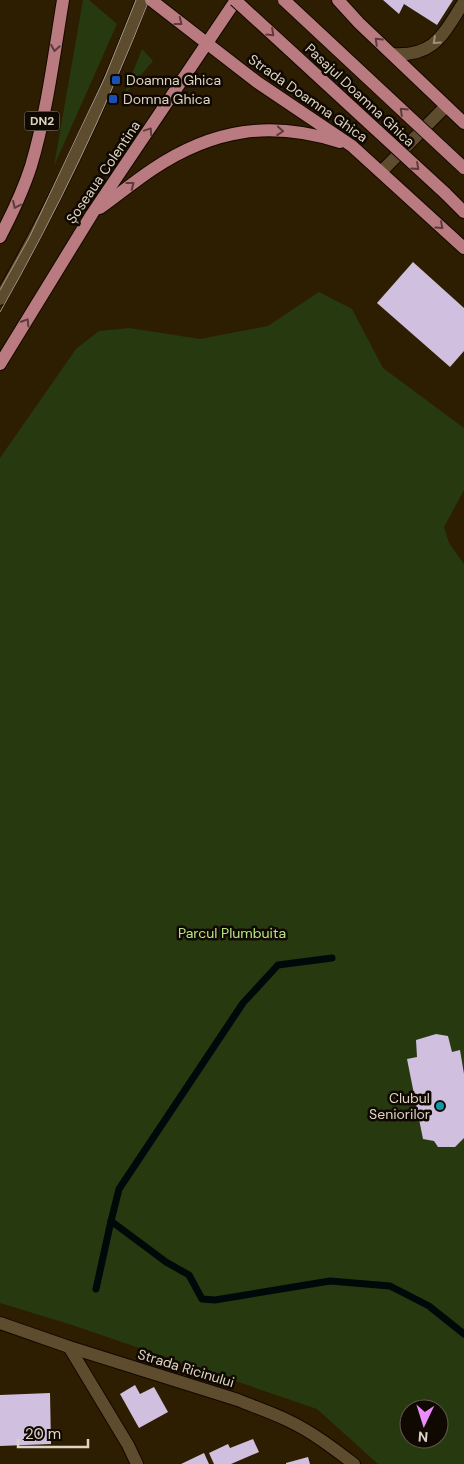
<svg xmlns="http://www.w3.org/2000/svg" width="464" height="1464" font-family="'DM Sans',sans-serif">
<rect width="100%" height="100%" fill="#2e1e01"/>
<g fill="#27390f" fill-rule="evenodd">
<path d="M 83,0 L 89,0 L 117,24 L 54,166 Z"/>
<path d="M 142,49 L 153,61 L 124,95 Z"/>
<path d="M 319,292 L 352,309 L 383,368 L 464,428 L 464,490 L 444,527 L 449,543 L 464,564 L 464,1464 L 378,1464 L 317,1409 L 72,1325 L 0,1303 L 0,458 L 76,349 L 99,331 L 129,328 L 200,339 L 268,326 ZM 409,1409 L 439,1409 L 439,1439 L 409,1439 Z"/>
</g>
<g fill="none" stroke-linecap="round" stroke-linejoin="round">
<g stroke="#00090a" stroke-width="7">
<path d="M 332,958 L 278,965 L 243,1003 L 119,1189 L 111,1221 L 166,1262 L 189,1275 L 202,1299 L 215,1300 L 330,1281 L 390,1286 L 429,1306 L 464,1334"/>
<path d="M 96,1289 L 111,1221"/>
</g>
</g>
<g fill="#d1bfe0">
<path d="M 383,0 L 453,0 L 437,25 L 404,4 L 399,14 Z"/>
<path d="M 413,262 L 464,308 L 464,351 L 450,367 L 377,303 Z"/>
<path d="M 436,1034 L 448,1036 L 452,1052 L 460,1050 L 464,1074 L 464,1138 L 455,1147 L 438,1147 L 434,1141 L 423,1139 L 407,1059 L 417,1057 L 416,1040 Z"/>
<path d="M 135,1385 L 140,1394 L 154,1387 L 168,1412 L 139,1428 L 120,1394 Z"/>
<path d="M 50,1393 L 51,1444 L 0,1446 L 0,1395 Z"/>
<path d="M 253,1439 L 259,1452 L 231,1464 L 214,1464 L 209,1453 L 228,1444 L 230,1448 Z"/>
<path d="M 204,1453 L 209,1464 L 181,1464 Z"/>
<path d="M 308,1457 L 310,1464 L 286,1464 L 286,1463 Z"/>
</g>
<g fill="none" stroke-linecap="round" stroke-linejoin="round">
<g stroke="#130800" stroke-width="14">
<g id="minor">
<path d="M 392,54 C 435,57 443,34 464,2"/>
<path d="M 381,172 L 446,106"/>
<path d="M 0,299 C 54,204 103,103 142,0"/>
<path d="M 0,1323 L 69,1347 L 238,1400 C 255,1407 273,1413 289,1421 C 312,1432 333,1448 354,1464"/>
<path d="M 69,1347 L 128,1445 L 137,1464"/>
</g>
</g>
<g stroke="#130800" stroke-width="14">
<g id="major">
<path d="M 151,0 L 257,82 L 352,146 L 464,248"/>
<path d="M 338,0 L 359,23 L 464,123"/>
<path d="M 445,193 L 464,212"/>
<path d="M 100,208 C 118,195 135,181 153,169 C 213,129 270,120 340,142"/>
<path d="M 0,237 C 12,214 23,191 31,166 C 47,112 54,55 63,0"/>
<path d="M 0,364 L 92,214 L 236,0"/>
</g>
</g>
<use href="#minor" stroke="#5e4c2f" stroke-width="12"/>
<use href="#major" stroke="#b97a80" stroke-width="12"/>
<g stroke="#a39681" stroke-width="1">
<path d="M 0,290 L 29,238 L 105,77 L 136,0"/>
<path d="M 0,312 C 57,212 107,107 149,0"/>
</g>
<g stroke="#130800" stroke-width="14" stroke-linecap="butt">
<g id="major-bridge">
<path d="M 235,0 L 445,193"/>
<path d="M 284,0 L 464,168"/>
</g>
</g>
<use href="#major-bridge" stroke="#b97a80" stroke-width="12"/>
</g>
<defs><path id="oneway-chevron" d="M-2-3.5L2.5 0L-2 3.5" fill="none" stroke-width="1.6" stroke-linecap="round" stroke-linejoin="round" transform="scale(1.25)"/></defs>
<g stroke="#5c3c3b">
<use href="#oneway-chevron" transform="translate(179 22) rotate(38)"/>
<use href="#oneway-chevron" transform="translate(271 33) rotate(43)"/>
<use href="#oneway-chevron" transform="translate(378 41) rotate(-136)"/>
<use href="#oneway-chevron" transform="translate(55 48) rotate(100)"/>
<use href="#oneway-chevron" transform="translate(403 111) rotate(-137)"/>
<use href="#oneway-chevron" transform="translate(149 131) rotate(-56)"/>
<use href="#oneway-chevron" transform="translate(280 131) rotate(4)"/>
<use href="#oneway-chevron" transform="translate(416 167) rotate(42)"/>
<use href="#oneway-chevron" transform="translate(131 185) rotate(-37)"/>
<use href="#oneway-chevron" transform="translate(16 205) rotate(115)"/>
<use href="#oneway-chevron" transform="translate(440 226) rotate(42)"/>
<use href="#oneway-chevron" transform="translate(26 322) rotate(-58)"/>
</g>
<use stroke="#9e907a" href="#oneway-chevron" transform="translate(436 41) rotate(138)"/>
<g fill="#1a4fb4" stroke="#100902" stroke-width="2">
<rect x="111" y="75" width="10" height="10" rx="2.5"/>
<rect x="108" y="94" width="10" height="10" rx="2.5"/>
</g>
<circle fill="#0f9aa8" stroke="#100902" stroke-width="2" cx="440" cy="1106" r="5"/>
<g text-anchor="middle" dominant-baseline="central" stroke-width="5" stroke-linejoin="round" paint-order="stroke">
<rect fill="#100902" stroke="#a1978a" stroke-width="1" x="24.5" y="111.5" width="35" height="19" rx="4"/>
<g font-size="12" font-weight="bold" fill="#dfd4c4">
<text x="42" y="121">DN2</text>
</g>
<g font-size="14" fill="#dfd4c4" stroke="#100902" text-anchor="start">
<text x="126" y="80">Doamna Ghica</text>
<text x="123" y="99">Domna Ghica</text>
<text x="430" y="1098" text-anchor="end">Clubul<tspan x="430" dy="16">Seniorilor</tspan></text>
</g>
<g font-size="14" fill="#dfd4c4" stroke="#100902">
<text transform="translate(360 95) rotate(43)">Pasajul Doamna Ghica</text>
<text transform="translate(308 98) rotate(35)">Strada Doamna Ghica</text>
<text transform="translate(103 172) rotate(-56)">Șoseaua Colentina</text>
<text transform="translate(186 1368) rotate(17)">Strada Ricinului</text>
</g>
<g font-size="14" fill="#b7e582" stroke="#100902">
<text x="232" y="933">Parcul Plumbuita</text>
</g>
</g>
<g transform="translate(424 1424) rotate(184)"><circle r="24" fill="#100902" stroke="#635a50"/>
<path d="M0-4L9 19L0 12L-9 19Z" fill="#eb8dfb"/>
<text y="-8" font-size="14" font-weight="bold" text-anchor="middle" fill="#dfd4c4">N</text>
</g>
<path d="M18 1439v8h70v-8" fill="none" stroke="#dfd4c4" stroke-width="2.5"/>
<text x="25" y="1439" font-size="15" fill="#dfd4c4" stroke="#100902" stroke-width="4" paint-order="stroke">20 m</text>
</svg>
